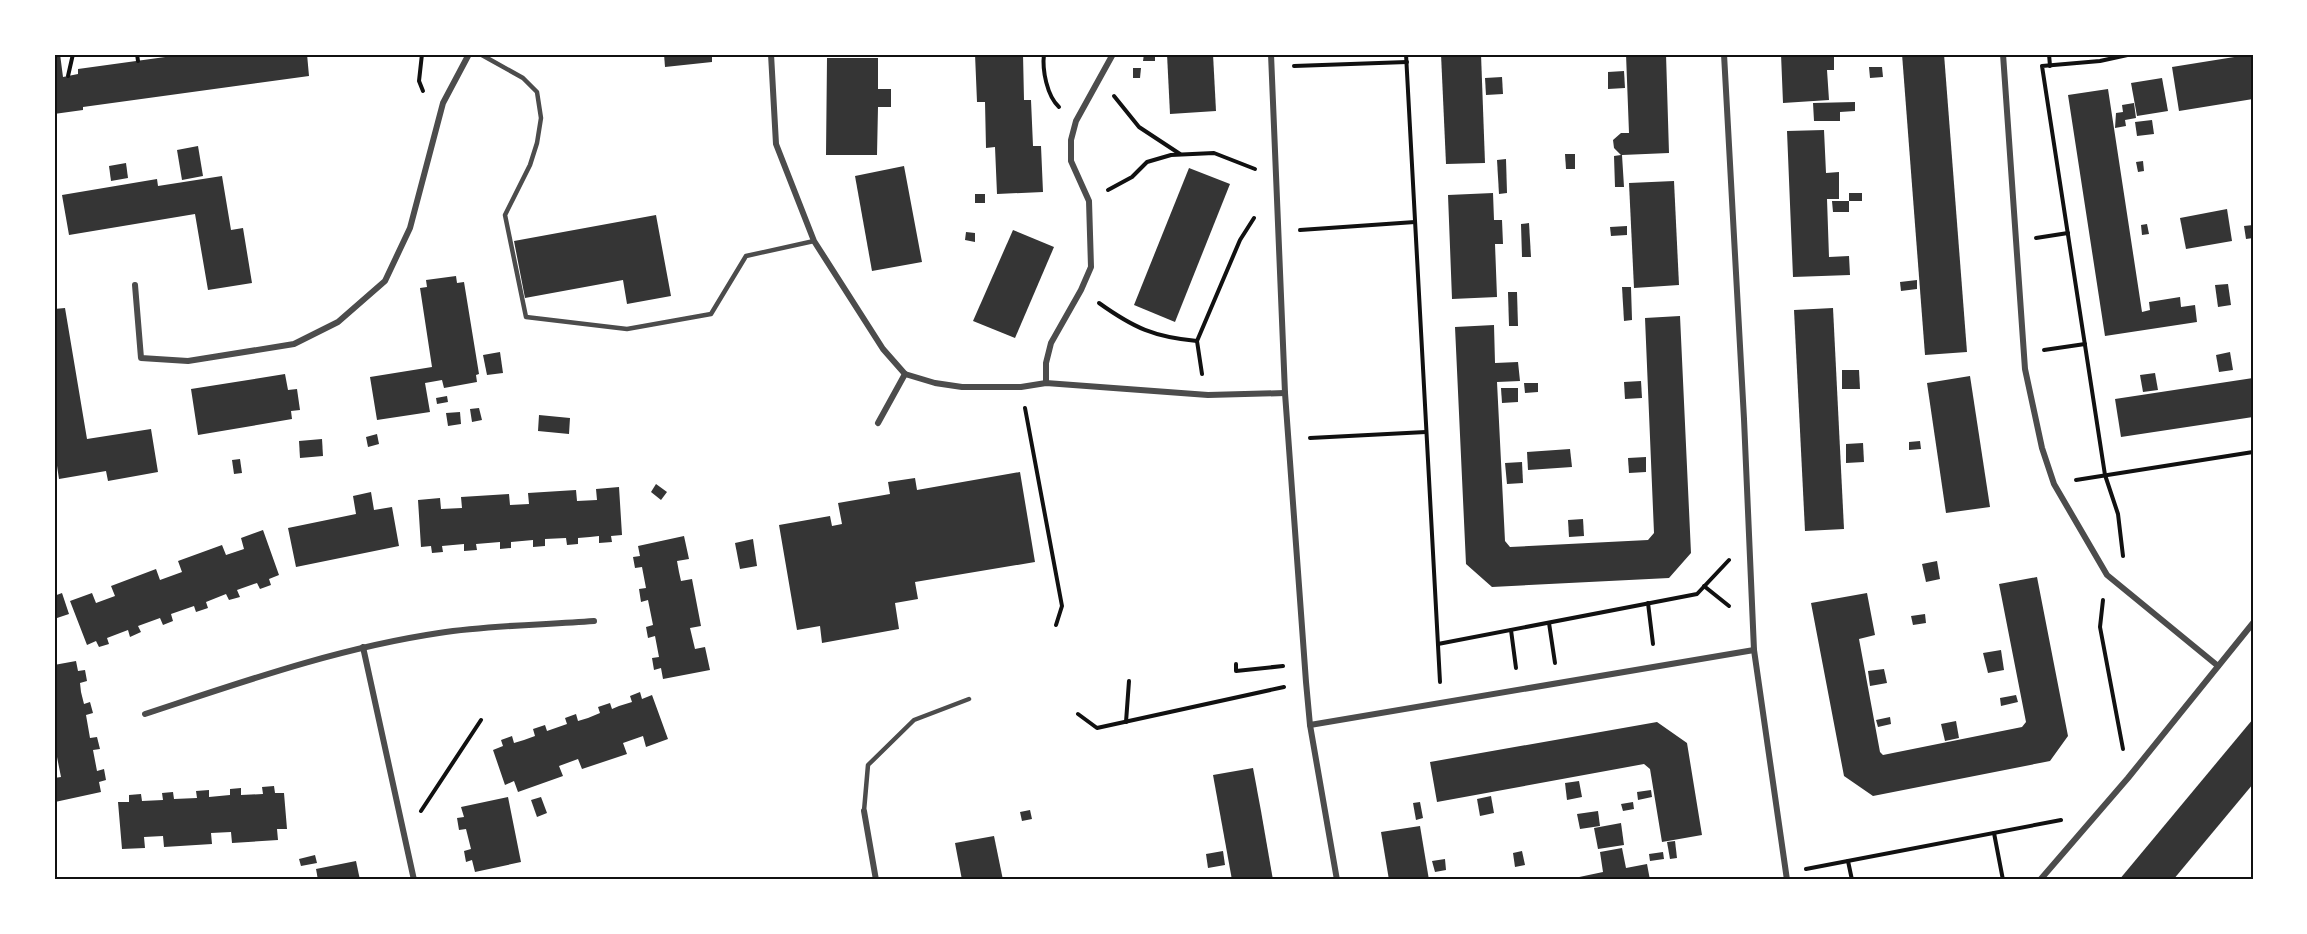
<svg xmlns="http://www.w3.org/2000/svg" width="2307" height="934" font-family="Montserrat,sans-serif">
<rect width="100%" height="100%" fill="#fff"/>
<g fill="#353535">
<path d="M 54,54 L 60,54 L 63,77 L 78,74 L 78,69 L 187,54 L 307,54 L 309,76 L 83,107 L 83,110 L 54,114 Z"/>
<path d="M 664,54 L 712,54 L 712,62 L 665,67 Z"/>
<path d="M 975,54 L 1023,54 L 1024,100 L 1031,100 L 1033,146 L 1041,146 L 1043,192 L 997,194 L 995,147 L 986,148 L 985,102 L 977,102 Z"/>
<path d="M 1144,54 L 1155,54 L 1155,61 L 1143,61 Z"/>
<path d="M 1167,54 L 1213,54 L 1216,111 L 1170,114 Z"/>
<path d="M 1441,54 L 1481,54 L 1485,163 L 1446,164 Z"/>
<path d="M 1626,54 L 1666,54 L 1669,153 L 1622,155 L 1624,187 L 1615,187 L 1614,156 L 1621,155 L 1614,148 L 1613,140 L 1621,133 L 1629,133 Z"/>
<path d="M 1781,54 L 1834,54 L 1834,70 L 1827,70 L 1829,100 L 1783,103 Z"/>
<path d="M 1902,54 L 1944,54 L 1967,352 L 1925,355 Z"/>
<path d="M 2253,54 L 2253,99 L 2179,111 L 2172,67 Z"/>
<path d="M 827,58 L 878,58 L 878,89 L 891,89 L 891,107 L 878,107 L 877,155 L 826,155 Z"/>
<path d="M 1869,67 L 1882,67 L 1883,77 L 1870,78 Z"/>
<path d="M 1133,68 L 1141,68 L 1140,78 L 1133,78 Z"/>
<path d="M 1624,71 L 1625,88 L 1608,89 L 1608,72 Z"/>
<path d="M 1502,77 L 1503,94 L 1486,95 L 1485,78 Z"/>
<path d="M 2162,78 L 2168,111 L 2137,116 L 2131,83 Z"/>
<path d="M 2108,89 L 2142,312 L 2150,310 L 2149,302 L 2180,297 L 2181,307 L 2195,305 L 2197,322 L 2105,336 L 2068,95 Z"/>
<path d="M 1855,102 L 1855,111 L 1840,112 L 1840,121 L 1814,121 L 1813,103 Z"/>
<path d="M 2134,103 L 2136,118 L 2125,120 L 2126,126 L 2115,128 L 2116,113 L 2123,112 L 2122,105 Z"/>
<path d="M 2152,120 L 2154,134 L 2137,136 L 2135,122 Z"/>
<path d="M 1824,130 L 1826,173 L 1839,172 L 1839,199 L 1827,199 L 1829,257 L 1849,256 L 1850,275 L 1793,277 L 1787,131 Z"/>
<path d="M 198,146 L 203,176 L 182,180 L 177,150 Z"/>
<path d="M 1565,154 L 1575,154 L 1575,169 L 1566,169 Z"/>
<path d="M 1506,159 L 1507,193 L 1499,194 L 1497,160 Z"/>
<path d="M 2143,161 L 2144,171 L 2138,172 L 2136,162 Z"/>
<path d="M 126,163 L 128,178 L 111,181 L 109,166 Z"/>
<path d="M 904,166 L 922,262 L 872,271 L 855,176 Z"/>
<path d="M 1189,168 L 1230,184 L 1175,322 L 1134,305 Z"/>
<path d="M 222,176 L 231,230 L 243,228 L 252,283 L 208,290 L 195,214 L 69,235 L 62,195 L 157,179 L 158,186 Z"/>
<path d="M 1674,181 L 1679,285 L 1634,288 L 1629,183 Z"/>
<path d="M 1493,193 L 1494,220 L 1502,220 L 1503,244 L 1495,244 L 1497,297 L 1452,299 L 1448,195 Z"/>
<rect x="1849" y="193" width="13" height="8"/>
<rect x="975" y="194" width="10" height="9"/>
<path d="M 1832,201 L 1849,201 L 1849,212 L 1833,212 Z"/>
<path d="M 2227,209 L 2232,241 L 2186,249 L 2180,218 Z"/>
<path d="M 656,215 L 671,296 L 627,304 L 623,280 L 525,298 L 514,241 Z"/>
<path d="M 1529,223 L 1531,257 L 1522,257 L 1521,224 Z"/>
<path d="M 2147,224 L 2149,234 L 2142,235 L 2141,225 Z"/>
<path d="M 2253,225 L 2253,238 L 2246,239 L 2244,226 Z"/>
<path d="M 1627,226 L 1627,235 L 1611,236 L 1610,227 Z"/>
<path d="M 1013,230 L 1054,247 L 1015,338 L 973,321 Z"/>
<path d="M 966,232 L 975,233 L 975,242 L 965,240 Z"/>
<path d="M 456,276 L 457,283 L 464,282 L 479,374 L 476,375 L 477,382 L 444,388 L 442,380 L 425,383 L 430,412 L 377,420 L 370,377 L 432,367 L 420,288 L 427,287 L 426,280 Z"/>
<path d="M 1917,280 L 1917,289 L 1901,291 L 1900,282 Z"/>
<path d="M 2228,284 L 2231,305 L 2218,307 L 2215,285 Z"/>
<path d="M 1622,287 L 1631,287 L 1632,320 L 1624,321 Z"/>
<path d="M 1508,292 L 1517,292 L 1518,326 L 1509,326 Z"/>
<path d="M 65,308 L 87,439 L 151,429 L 158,472 L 108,481 L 106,471 L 59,479 L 54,446 L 54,309 Z"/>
<path d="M 1833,308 L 1844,529 L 1805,531 L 1794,310 Z"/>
<path d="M 1680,316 L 1691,553 L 1669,578 L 1492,587 L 1466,564 L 1455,327 L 1494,325 L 1495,363 L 1518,362 L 1520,381 L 1497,382 L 1505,541 L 1510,547 L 1648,540 L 1654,533 L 1645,318 Z"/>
<path d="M 500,352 L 503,373 L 487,375 L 483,355 Z"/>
<path d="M 2230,352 L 2233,370 L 2219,372 L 2216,355 Z"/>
<path d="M 1842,370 L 1859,370 L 1860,389 L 1842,389 Z"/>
<path d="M 2155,373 L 2158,390 L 2143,392 L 2140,375 Z"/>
<path d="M 285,374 L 288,390 L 297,389 L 300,410 L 291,411 L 292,419 L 198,435 L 191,389 Z"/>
<path d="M 1970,376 L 1990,507 L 1946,513 L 1927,383 Z"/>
<path d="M 2253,378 L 2253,417 L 2121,437 L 2115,399 Z"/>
<path d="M 1641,381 L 1642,398 L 1625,399 L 1624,382 Z"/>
<path d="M 1524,383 L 1538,383 L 1538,392 L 1525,393 Z"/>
<path d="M 1501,388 L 1518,388 L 1518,402 L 1502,403 Z"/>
<path d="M 447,396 L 448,402 L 437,404 L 436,398 Z"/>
<path d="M 479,408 L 482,420 L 472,422 L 470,409 Z"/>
<path d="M 460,412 L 461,424 L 448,426 L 446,413 Z"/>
<path d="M 539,415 L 570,418 L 569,434 L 538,431 Z"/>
<path d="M 377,434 L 379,444 L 368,447 L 366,437 Z"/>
<path d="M 322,439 L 323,456 L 300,458 L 299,441 Z"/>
<path d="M 1920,441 L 1921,449 L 1909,450 L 1909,442 Z"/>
<path d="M 1863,443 L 1864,462 L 1846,463 L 1846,444 Z"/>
<path d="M 1570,449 L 1572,467 L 1528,470 L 1527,452 Z"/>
<path d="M 1646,457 L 1646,472 L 1629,473 L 1628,458 Z"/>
<path d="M 240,459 L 242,473 L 234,474 L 232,460 Z"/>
<path d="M 1522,462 L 1523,483 L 1507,484 L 1505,463 Z"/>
<path d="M 1020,472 L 1035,562 L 915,582 L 918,599 L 895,603 L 899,629 L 822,643 L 820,626 L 797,630 L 779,525 L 830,516 L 832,526 L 842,524 L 838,503 L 890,494 L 888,482 L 915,478 L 917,490 Z"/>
<path d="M 656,484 L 667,492 L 661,500 L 651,492 Z"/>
<path d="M 619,487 L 622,535 L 611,536 L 612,542 L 599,543 L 599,536 L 590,537 L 578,538 L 578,544 L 567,545 L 566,538 L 545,539 L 545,546 L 533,547 L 533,540 L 511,542 L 511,548 L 500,549 L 500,542 L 476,544 L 477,550 L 464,551 L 464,544 L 442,546 L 443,552 L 432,553 L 431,546 L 421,547 L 418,500 L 440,498 L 441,509 L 462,508 L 461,497 L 509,494 L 510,505 L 529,504 L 528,493 L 576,490 L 577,501 L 597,500 L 596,489 Z"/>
<path d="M 371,492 L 374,510 L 392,507 L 399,546 L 296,567 L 288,528 L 356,514 L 353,496 Z"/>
<path d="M 1583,519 L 1584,536 L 1569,537 L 1568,520 Z"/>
<path d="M 263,530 L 279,575 L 269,579 L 271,585 L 260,589 L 257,583 L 237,590 L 240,597 L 229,600 L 226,594 L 206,602 L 208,608 L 196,612 L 194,606 L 171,614 L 173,621 L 163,625 L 160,618 L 138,626 L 141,632 L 130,637 L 128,630 L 107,638 L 109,644 L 99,647 L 96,641 L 87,645 L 70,601 L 92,593 L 96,603 L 115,596 L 111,586 L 156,569 L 160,580 L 182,572 L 178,561 L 222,545 L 226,555 L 244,549 L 241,538 Z"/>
<path d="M 684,536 L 689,559 L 677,561 L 679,572 L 681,581 L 692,579 L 701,626 L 690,628 L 695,649 L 705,647 L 710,670 L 663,679 L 661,668 L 654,670 L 652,658 L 659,657 L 655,636 L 648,638 L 646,627 L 653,625 L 648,600 L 641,602 L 639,589 L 646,588 L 642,567 L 635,568 L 633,557 L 640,556 L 638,546 Z"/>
<path d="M 753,539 L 757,566 L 740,569 L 735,543 Z"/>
<path d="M 1937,561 L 1940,579 L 1926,582 L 1922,564 Z"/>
<path d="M 2037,577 L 2068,736 L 2050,761 L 1873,796 L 1844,776 L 1811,603 L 1867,593 L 1875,635 L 1859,639 L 1880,752 L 1883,755 L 2022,727 L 2026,722 L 1999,584 Z"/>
<path d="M 62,593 L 69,614 L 54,619 L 54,596 Z"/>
<path d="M 1925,614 L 1926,623 L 1913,625 L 1911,616 Z"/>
<path d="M 2001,650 L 2004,670 L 1988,673 L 1983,653 Z"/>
<path d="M 76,661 L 78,671 L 85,670 L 87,681 L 80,683 L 81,692 L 84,704 L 90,702 L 93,713 L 86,715 L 90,738 L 97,737 L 100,749 L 93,750 L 97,771 L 104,769 L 106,780 L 99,782 L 101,792 L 55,802 L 54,778 L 61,777 L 57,757 L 54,758 L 54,665 Z"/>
<path d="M 1884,669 L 1887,683 L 1870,686 L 1868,671 Z"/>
<path d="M 640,692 L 642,699 L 652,695 L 668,739 L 646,747 L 643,736 L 623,743 L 627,754 L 582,769 L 578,759 L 559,766 L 563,776 L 518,792 L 514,781 L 505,785 L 493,750 L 503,746 L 501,740 L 512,736 L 514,743 L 524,740 L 535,736 L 533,729 L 545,725 L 547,731 L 567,724 L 565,718 L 576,714 L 578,721 L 588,718 L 600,713 L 598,707 L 610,703 L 612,709 L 619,706 L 632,702 L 630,696 Z"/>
<path d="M 2016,695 L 2018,702 L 2001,706 L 2000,698 Z"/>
<path d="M 1890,717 L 1891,724 L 1878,727 L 1876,720 Z"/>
<path d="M 2253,719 L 2253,784 L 2173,880 L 2119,880 Z"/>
<path d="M 1956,721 L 1959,738 L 1945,741 L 1941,724 Z"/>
<path d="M 1657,722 L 1687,743 L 1702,835 L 1662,842 L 1650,769 L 1644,764 L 1437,802 L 1430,762 Z"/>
<path d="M 1253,768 L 1261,811 L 1273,880 L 1232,880 L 1213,775 Z"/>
<path d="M 1579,781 L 1582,797 L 1567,800 L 1565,783 Z"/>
<path d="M 274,786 L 275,793 L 284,793 L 287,829 L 277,829 L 278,840 L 232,843 L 231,832 L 211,833 L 212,844 L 164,847 L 163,836 L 144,837 L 145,848 L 122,849 L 118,802 L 129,802 L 129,795 L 141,794 L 142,801 L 163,800 L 162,793 L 173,792 L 174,799 L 197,798 L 196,791 L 209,790 L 209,797 L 230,795 L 230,789 L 241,788 L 241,795 L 263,794 L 262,787 Z"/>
<path d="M 1651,790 L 1652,797 L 1638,800 L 1637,792 Z"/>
<path d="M 1491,796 L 1494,813 L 1480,816 L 1477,799 Z"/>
<path d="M 508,797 L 521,862 L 475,872 L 472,860 L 466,862 L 464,851 L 471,849 L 466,829 L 459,830 L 457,818 L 464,817 L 461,807 Z"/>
<path d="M 541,797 L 547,813 L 537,817 L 531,800 Z"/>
<path d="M 1420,802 L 1423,818 L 1416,820 L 1413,803 Z"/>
<path d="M 1633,802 L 1634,809 L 1623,811 L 1621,804 Z"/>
<path d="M 1030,810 L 1032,819 L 1022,821 L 1020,812 Z"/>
<path d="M 1598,811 L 1600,826 L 1580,829 L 1577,814 Z"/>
<path d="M 1621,823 L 1624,845 L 1598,849 L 1594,828 Z"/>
<path d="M 1420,826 L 1429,880 L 1389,880 L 1381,832 Z"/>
<path d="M 994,836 L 1003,880 L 962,880 L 955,843 Z"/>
<path d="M 1675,841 L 1677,858 L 1670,859 L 1667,842 Z"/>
<path d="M 1622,848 L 1626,868 L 1647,864 L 1650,880 L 1565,880 L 1603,872 L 1600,852 Z"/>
<path d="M 1223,851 L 1225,865 L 1208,868 L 1206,854 Z"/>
<path d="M 1522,851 L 1525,865 L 1515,867 L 1513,853 Z"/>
<path d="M 1663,852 L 1664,859 L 1650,861 L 1649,854 Z"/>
<path d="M 315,855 L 317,863 L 301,866 L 299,859 Z"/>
<path d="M 1445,859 L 1446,870 L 1435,872 L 1432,861 Z"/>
<path d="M 356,861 L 360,880 L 318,880 L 316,869 Z"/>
</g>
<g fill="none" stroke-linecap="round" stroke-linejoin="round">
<g stroke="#111" stroke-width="4">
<path d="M 137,54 L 138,61"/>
<path d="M 422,54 L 419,81 L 423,91"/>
<path d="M 1044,54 C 1042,70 1047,96 1059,107"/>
<path d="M 1406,54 L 1440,682"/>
<path d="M 2049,54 L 2050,66"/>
<path d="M 1294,66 L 1407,62"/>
<path d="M 68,76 L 73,54"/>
<path d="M 1114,96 L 1139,127 L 1180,154"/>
<path d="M 1108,190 L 1132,177 L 1147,162 L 1171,155 L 1214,153 L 1255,169"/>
<path d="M 1300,230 L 1415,222"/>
<path d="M 2036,238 L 2068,233"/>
<path d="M 1099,303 C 1134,328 1154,337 1197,341"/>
<path d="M 2044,350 L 2085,344"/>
<path d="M 1202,374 L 1197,341 L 1240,240 L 1254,218"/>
<path d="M 1025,408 L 1062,606 L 1056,625"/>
<path d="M 1310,438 L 1426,432"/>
<path d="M 2076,480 L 2253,452"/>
<path d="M 2123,556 L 2118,514 L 2105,475 L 2042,66 L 2100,61 L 2132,54"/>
<path d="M 1704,586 L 1729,606"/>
<path d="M 2103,600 L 2100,627 L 2123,749"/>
<path d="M 1648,603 L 1653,644"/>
<path d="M 1549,623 L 1555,663"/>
<path d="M 1511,630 L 1516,668"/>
<path d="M 1438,644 L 1697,594 L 1729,560"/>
<path d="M 1236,664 L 1236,671 L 1283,666"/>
<path d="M 1078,714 L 1097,728 L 1284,687"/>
<path d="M 1126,722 L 1129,681"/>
<path d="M 421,811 L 481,720"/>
<path d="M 1994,833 L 2003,880"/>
<path d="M 1848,861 L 1852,880"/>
<path d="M 1806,869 L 2061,820"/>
</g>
<g stroke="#4c4c4c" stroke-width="4.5">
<path d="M 480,54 L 523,78 L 537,92 L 541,118 L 537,143 L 530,165 L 505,215 L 526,317 L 627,329 L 711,314 L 746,256 L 814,241"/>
<path d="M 864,811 L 868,765 L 914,720 L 969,699"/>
</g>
<g stroke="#4c4c4c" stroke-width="6">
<path d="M 771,54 L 776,144 L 814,241 L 883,349 L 905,374 L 935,383 L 962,387 L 1021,387 L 1046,383 L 1208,395 L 1285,393"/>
<path d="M 1271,54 L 1285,393 L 1306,682 L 1310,725 L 1337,880"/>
<path d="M 1724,54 L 1744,419 L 1754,650 L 1787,880"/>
<path d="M 2003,54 L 2025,369 L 2042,448 L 2054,484 L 2107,575 L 2218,666"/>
<path d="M 135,285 L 141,358 L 188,361 L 294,344 L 338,322 L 385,281 L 410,228 L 443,103 L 469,54"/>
<path d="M 1046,383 L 1046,363 L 1051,343 L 1081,290 L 1091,267 L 1089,201 L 1071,161 L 1071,140 L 1076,121 L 1113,54"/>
<path d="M 878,423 L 905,374"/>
<path d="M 363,647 L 414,880"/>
<path d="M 145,714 C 242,682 338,648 439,633 C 490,625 543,625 594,621"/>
<path d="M 1310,725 L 1754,650"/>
<path d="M 864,811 L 876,880"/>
<path d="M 2040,880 L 2128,778 L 2253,623"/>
</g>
</g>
<rect width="2307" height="934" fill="none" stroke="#ffffff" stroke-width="111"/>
<rect x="56" y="56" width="2196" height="822" fill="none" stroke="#111" stroke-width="2"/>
</svg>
